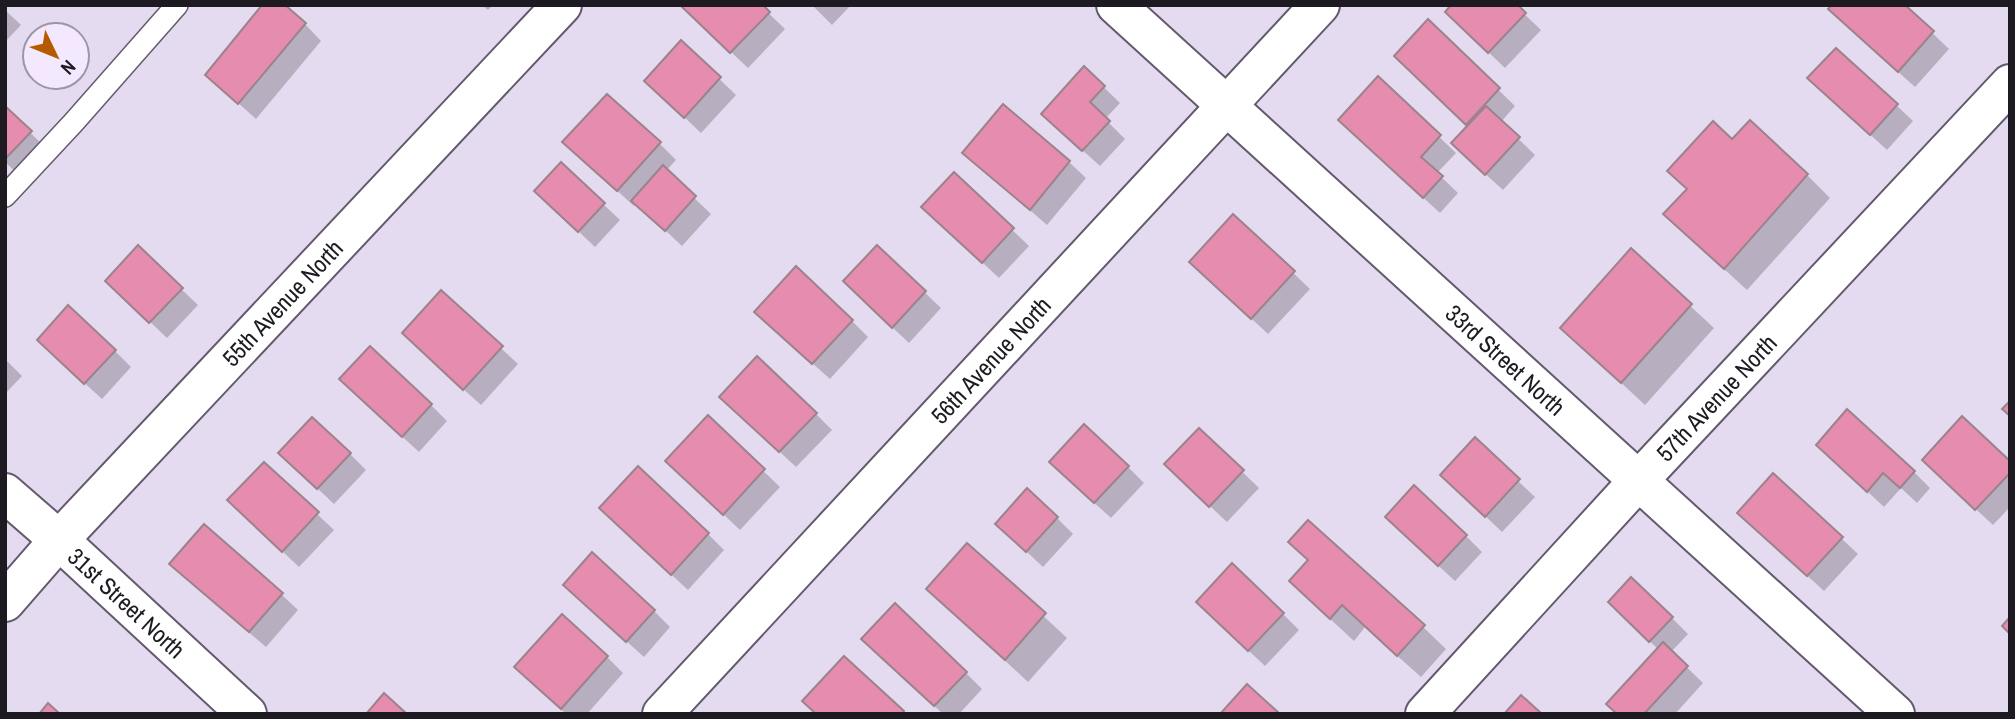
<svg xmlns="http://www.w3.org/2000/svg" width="2015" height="719" font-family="'Archivo Narrow',sans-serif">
<rect width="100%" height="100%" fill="#e5dbf0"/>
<g fill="#0003">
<path d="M 482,5 L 493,5 L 488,10 Z"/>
<path d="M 760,5 L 785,29 L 748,68 L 698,21 Z"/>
<path d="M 812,5 L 851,5 L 832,25 Z"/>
<path d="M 1515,5 L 1541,30 L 1505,68 L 1463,28 Z"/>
<path d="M 1903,5 L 1949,49 L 1915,87 L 1847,26 Z"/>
<path d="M 5,10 L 21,25 L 5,42 Z"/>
<path d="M 1428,21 L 1515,106 L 1501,122 L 1535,155 L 1503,190 L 1470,160 L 1469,127 L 1396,56 Z"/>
<path d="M 305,24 L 321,41 L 256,119 L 207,75 Z"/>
<path d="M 681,42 L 736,95 L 701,133 L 663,97 Z"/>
<path d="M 1084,68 L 1120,103 L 1105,119 L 1125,139 L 1100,166 L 1060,130 Z"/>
<path d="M 1378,79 L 1456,153 L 1437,173 L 1458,193 L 1440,213 L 1357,137 Z"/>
<path d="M 1826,94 L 1896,105 L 1913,121 L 1887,150 Z"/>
<path d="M 5,108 L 47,149 L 20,176 L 5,162 Z"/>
<path d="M 1732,142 L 1807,175 L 1830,198 L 1747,290 L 1689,237 Z"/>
<path d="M 659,143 L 676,160 L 666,171 L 711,214 L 682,246 L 636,203 L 634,206 L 581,158 Z"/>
<path d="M 964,153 L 1069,162 L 1086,178 L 1047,225 Z"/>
<path d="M 954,174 L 1029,246 L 999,278 L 940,223 Z"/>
<path d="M 603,204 L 620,220 L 595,247 L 553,207 Z"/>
<path d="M 1234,216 L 1310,289 L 1268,334 L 1208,278 Z"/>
<path d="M 877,247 L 941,308 L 909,343 L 861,298 Z"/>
<path d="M 1631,251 L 1714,328 L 1645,405 L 1562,328 Z"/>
<path d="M 181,289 L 198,305 L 167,338 L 124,297 Z"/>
<path d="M 441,293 L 518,364 L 481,405 L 420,350 Z"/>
<path d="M 852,321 L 868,337 L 830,379 L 773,328 Z"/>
<path d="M 115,351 L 131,367 L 102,399 L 55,356 Z"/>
<path d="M 5,359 L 22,376 L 5,394 Z"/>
<path d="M 358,396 L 431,405 L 447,421 L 419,452 Z"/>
<path d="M 738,413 L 816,414 L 832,430 L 796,467 Z"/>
<path d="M 708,418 L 780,487 L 740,530 L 684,477 Z"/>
<path d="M 1199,430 L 1259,488 L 1227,522 L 1182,480 Z"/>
<path d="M 350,454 L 366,470 L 334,504 L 297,469 Z"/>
<path d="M 1835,461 L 1914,472 L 1930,488 L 1917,503 L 1901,488 L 1884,507 Z"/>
<path d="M 2010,463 L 2010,507 L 1993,525 L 1940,476 Z"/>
<path d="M 1128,467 L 1144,483 L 1111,518 L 1067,478 Z"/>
<path d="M 1518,481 L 1535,497 L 1502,532 L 1459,491 Z"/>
<path d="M 317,514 L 334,530 L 299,567 L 246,517 Z"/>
<path d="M 1057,518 L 1073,534 L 1043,567 L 1014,540 Z"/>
<path d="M 618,525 L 708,534 L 724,550 L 688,590 Z"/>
<path d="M 1756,529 L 1841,538 L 1858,554 L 1824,591 Z"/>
<path d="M 1403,533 L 1466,536 L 1482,552 L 1455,581 Z"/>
<path d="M 1290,542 L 1423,627 L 1446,649 L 1421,677 L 1365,627 L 1354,641 L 1314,604 L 1309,562 Z"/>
<path d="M 967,545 L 1067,638 L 1028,682 L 928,589 Z"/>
<path d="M 188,580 L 281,594 L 298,610 L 266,647 Z"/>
<path d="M 582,601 L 654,611 L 670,627 L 644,657 Z"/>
<path d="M 1283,614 L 1299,630 L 1265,666 L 1214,618 Z"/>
<path d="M 1672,618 L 1688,634 L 1671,652 L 1703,683 L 1675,714 L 1618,714 L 1658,649 L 1626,619 Z"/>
<path d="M 880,655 L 966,673 L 982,689 L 959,714 L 943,714 Z"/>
<path d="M 607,657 L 623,673 L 587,714 L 566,714 L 516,667 Z"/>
</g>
<g fill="#e68cae" stroke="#9b838b" stroke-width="2">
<path d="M 262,5 L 285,5 L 306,23 L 238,104 L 205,75 Z"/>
<path d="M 680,5 L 763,5 L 770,12 L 730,53 Z"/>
<path d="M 1451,5 L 1518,5 L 1526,13 L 1488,53 L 1445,12 Z"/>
<path d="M 1832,5 L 1905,5 L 1934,31 L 1898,72 L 1828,9 Z"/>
<path d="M 1428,19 L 1500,88 L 1466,125 L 1394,56 Z"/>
<path d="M 681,40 L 721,77 L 684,118 L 644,81 Z"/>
<path d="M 1836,48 L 1898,104 L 1870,135 L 1807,78 Z"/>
<path d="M 1084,66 L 1105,86 L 1090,102 L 1110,121 L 1082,151 L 1041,114 Z"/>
<path d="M 1378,76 L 1441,135 L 1421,157 L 1443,176 L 1423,198 L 1338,120 Z"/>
<path d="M 607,94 L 661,142 L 617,191 L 562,142 Z"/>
<path d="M 1003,104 L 1070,161 L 1030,210 L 962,153 Z"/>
<path d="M 5,106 L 32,131 L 5,159 Z"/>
<path d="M 1486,106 L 1520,137 L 1485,175 L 1451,143 Z"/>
<path d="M 1750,120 L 1808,174 L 1724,269 L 1663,214 L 1687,189 L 1667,171 L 1713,121 L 1732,139 Z"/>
<path d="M 561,162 L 605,203 L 578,232 L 534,191 Z"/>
<path d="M 663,165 L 696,196 L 665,231 L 631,201 Z"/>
<path d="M 954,172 L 1014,228 L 982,263 L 921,207 Z"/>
<path d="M 1233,214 L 1295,271 L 1251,319 L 1189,262 Z"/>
<path d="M 138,245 L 183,288 L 149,323 L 105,281 Z"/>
<path d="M 877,245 L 926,291 L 892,328 L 843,281 Z"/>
<path d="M 1631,248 L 1692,304 L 1621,383 L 1560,328 Z"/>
<path d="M 796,266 L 853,320 L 812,364 L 754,312 Z"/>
<path d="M 441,290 L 503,346 L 463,390 L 402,333 Z"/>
<path d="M 68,305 L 116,350 L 84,384 L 37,340 Z"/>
<path d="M 370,346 L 432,404 L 402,437 L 339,379 Z"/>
<path d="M 757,356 L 817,413 L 779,452 L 719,397 Z"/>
<path d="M 2010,401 L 2010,416 L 2002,409 Z"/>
<path d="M 1847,409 L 1915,471 L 1900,488 L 1883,473 L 1867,492 L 1816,445 Z"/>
<path d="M 708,415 L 765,469 L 723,515 L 665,461 Z"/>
<path d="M 1962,416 L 2010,461 L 2010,473 L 1975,510 L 1922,460 Z"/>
<path d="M 312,417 L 351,453 L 317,489 L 278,453 Z"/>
<path d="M 1084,424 L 1129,466 L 1094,503 L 1049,462 Z"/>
<path d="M 1199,428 L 1244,470 L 1209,507 L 1164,464 Z"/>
<path d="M 1475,437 L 1520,479 L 1485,517 L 1440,475 Z"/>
<path d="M 264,462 L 319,512 L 282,552 L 227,500 Z"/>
<path d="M 638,466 L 709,533 L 671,575 L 599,508 Z"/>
<path d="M 1773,473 L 1843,537 L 1807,576 L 1737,513 Z"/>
<path d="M 1414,485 L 1467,535 L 1438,566 L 1385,517 Z"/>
<path d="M 1027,488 L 1058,517 L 1026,552 L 995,524 Z"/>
<path d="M 1308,520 L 1425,625 L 1397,656 L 1342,605 L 1330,619 L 1289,581 L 1308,560 L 1288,542 Z"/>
<path d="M 204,524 L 283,593 L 249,632 L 169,564 Z"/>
<path d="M 967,543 L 1046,613 L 1005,660 L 926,589 Z"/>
<path d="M 592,552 L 655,610 L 626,642 L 563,585 Z"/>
<path d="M 1232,563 L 1284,613 L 1248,651 L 1196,602 Z"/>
<path d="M 1631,577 L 1673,617 L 1649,642 L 1608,602 Z"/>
<path d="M 895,603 L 967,672 L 934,706 L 861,639 Z"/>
<path d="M 562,614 L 608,656 L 561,709 L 514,667 Z"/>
<path d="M 2010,617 L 2010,634 L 2002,626 Z"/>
<path d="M 1663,642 L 1688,666 L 1644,714 L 1617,714 L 1606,704 Z"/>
<path d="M 844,656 L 904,711 L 902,714 L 816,714 L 802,701 Z"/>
<path d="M 1247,684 L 1280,714 L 1220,714 Z"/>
<path d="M 384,693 L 407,714 L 366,714 Z"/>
<path d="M 1521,695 L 1542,714 L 1504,714 Z"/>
<path d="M 48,703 L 60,714 L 39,714 Z"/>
</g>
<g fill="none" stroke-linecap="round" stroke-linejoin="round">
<g stroke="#635a6d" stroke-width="24">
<path id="lane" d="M 5,196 L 74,122 L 177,5"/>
</g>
<g stroke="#635a6d" stroke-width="42">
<g id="street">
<path id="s1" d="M 1116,5 L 1895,714"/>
<path id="s2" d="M 5,493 L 59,540 L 247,714"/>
<path id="s3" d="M 5,602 L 59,540 L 562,5"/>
<path id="s4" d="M 662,714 L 1320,5"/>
<path id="s5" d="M 1425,714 L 1639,480 L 2010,84"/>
</g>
</g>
<use href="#lane" stroke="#fff" stroke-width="21"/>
<use href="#street" stroke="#fff" stroke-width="38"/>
</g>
<g text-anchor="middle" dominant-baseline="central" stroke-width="5" stroke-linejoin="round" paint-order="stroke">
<g font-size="24" fill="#1d1a21" stroke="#f3e8fe">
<text stroke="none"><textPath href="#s3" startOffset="408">55th Avenue North</textPath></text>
<text stroke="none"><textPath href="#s1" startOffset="527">33rd Street North</textPath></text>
<text stroke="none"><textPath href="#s4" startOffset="483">56th Avenue North</textPath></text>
<text stroke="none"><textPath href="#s5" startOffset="430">57th Avenue North</textPath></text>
<text stroke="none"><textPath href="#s2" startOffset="164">31st Street North</textPath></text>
</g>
</g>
<rect width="2015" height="719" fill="none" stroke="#1d1a21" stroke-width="14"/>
<g transform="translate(56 56) rotate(133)"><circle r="33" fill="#f3e8fe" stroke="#9d96a6" stroke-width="2"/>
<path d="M0-5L12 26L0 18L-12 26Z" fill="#b65a00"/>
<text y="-10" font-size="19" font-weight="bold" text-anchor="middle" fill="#1d1a21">N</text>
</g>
</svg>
